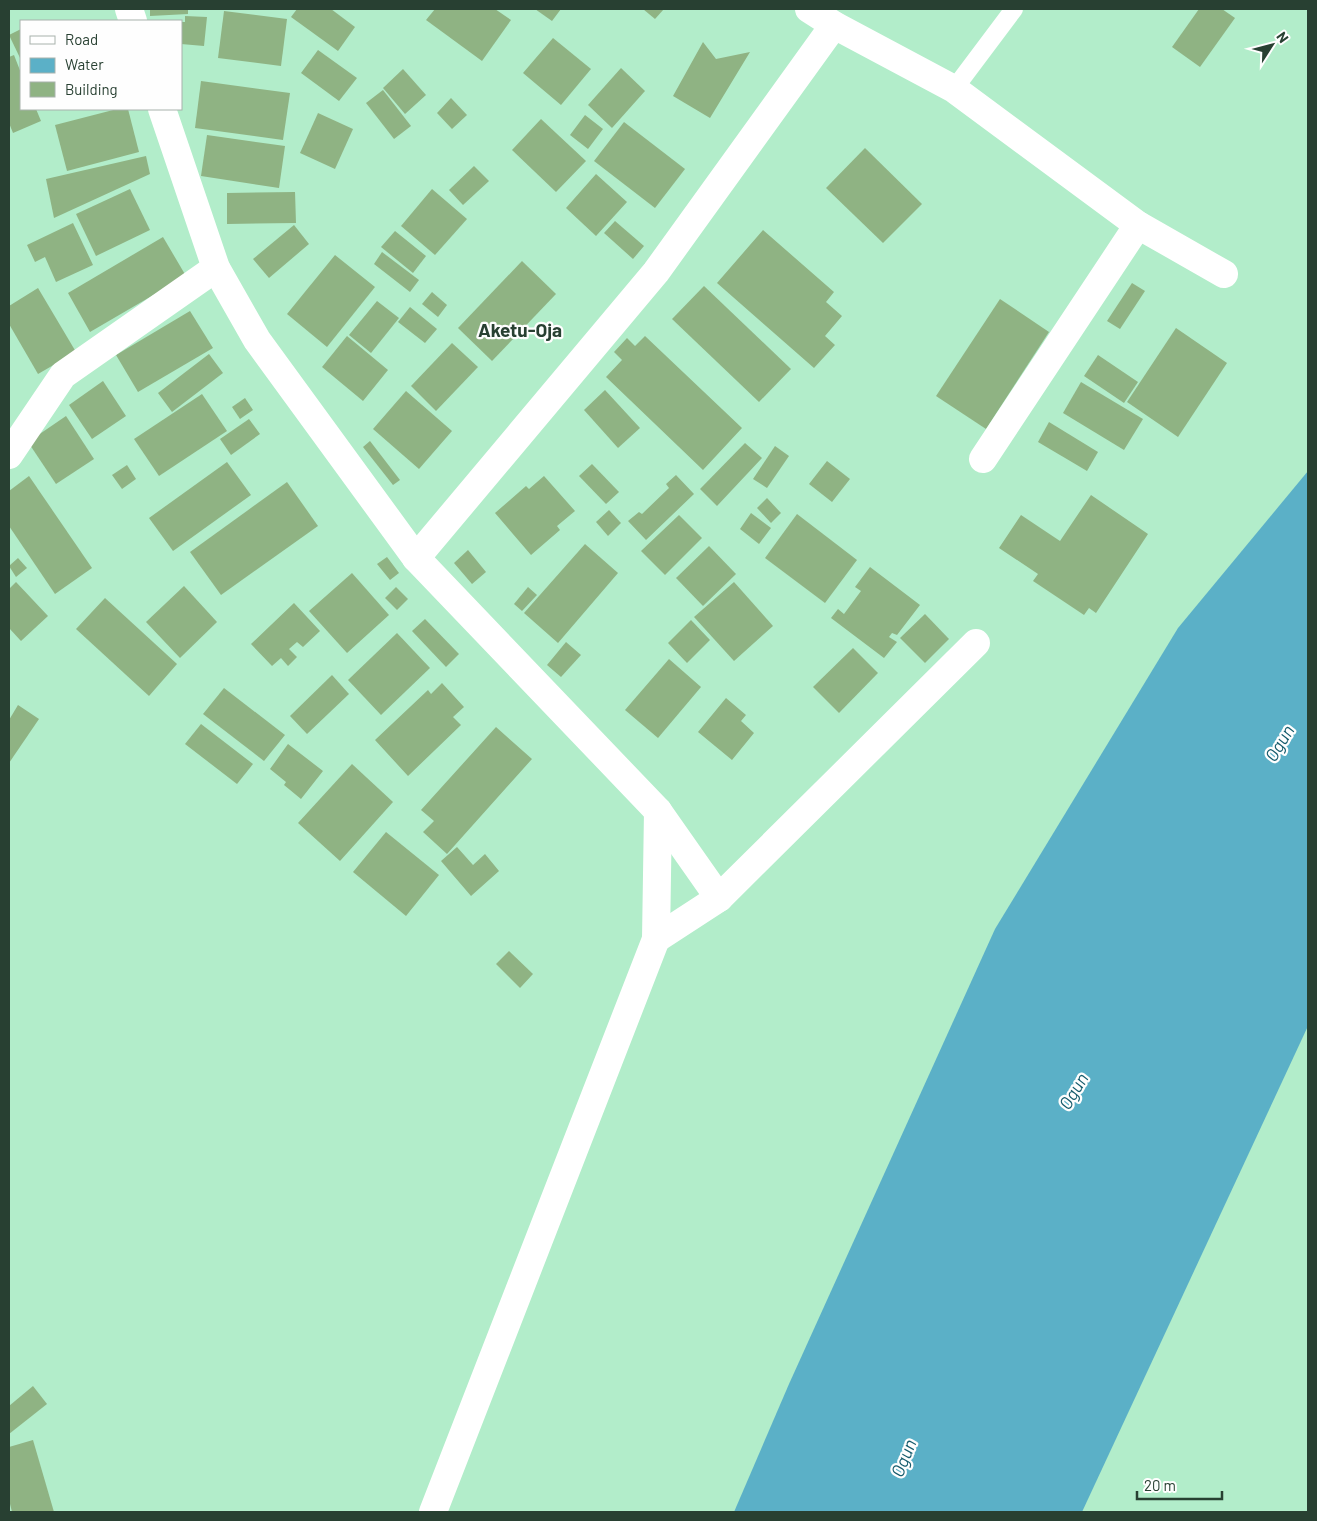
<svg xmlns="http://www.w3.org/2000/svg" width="1317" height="1521" font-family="Barlow,sans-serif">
<rect width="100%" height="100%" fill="#b2edca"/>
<path fill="#5bb0c7" d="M 1308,471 L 1308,1026 L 1082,1512 L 734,1512 L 789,1384 L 995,929 L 1178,628 Z"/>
<g fill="#8fb383">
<path d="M 150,9 L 188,9 L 188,14 L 150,16 Z"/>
<path d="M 297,9 L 331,9 L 355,27 L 338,51 L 291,17 Z"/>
<path d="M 435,9 L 495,9 L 511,20 L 482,61 L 426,20 Z"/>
<path d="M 535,9 L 561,9 L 552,21 Z"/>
<path d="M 643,9 L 664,9 L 655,19 Z"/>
<path d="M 1199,9 L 1222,9 L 1235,18 L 1200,67 L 1172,47 Z"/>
<path d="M 224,11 L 287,19 L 281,66 L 218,58 Z"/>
<path d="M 185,16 L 207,17 L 204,46 L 181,44 L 181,22 L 185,22 Z"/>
<path d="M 21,29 L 21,60 L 9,35 Z"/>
<path d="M 553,38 L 591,69 L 561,105 L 523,73 Z"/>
<path d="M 703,42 L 716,59 L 750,52 L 710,118 L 673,96 Z"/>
<path d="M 318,50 L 357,78 L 339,101 L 301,73 Z"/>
<path d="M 14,55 L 21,73 L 21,109 L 36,109 L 41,121 L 13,133 L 9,123 L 9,57 Z"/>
<path d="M 621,68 L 645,91 L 612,128 L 588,105 Z"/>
<path d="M 403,69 L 426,95 L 405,114 L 383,88 Z"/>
<path d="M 201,81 L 290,93 L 283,140 L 195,128 Z"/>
<path d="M 383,90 L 411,126 L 394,139 L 366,103 Z"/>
<path d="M 451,98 L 467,115 L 452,129 L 437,113 Z"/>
<path d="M 117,109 L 128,109 L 139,152 L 67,171 L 55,125 Z"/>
<path d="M 318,113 L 353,129 L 335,169 L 300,153 Z"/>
<path d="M 585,115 L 603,129 L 588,149 L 570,135 Z"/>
<path d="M 541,119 L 586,161 L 556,192 L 512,150 Z"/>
<path d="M 624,122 L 685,169 L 655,208 L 594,161 Z"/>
<path d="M 207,135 L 285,146 L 279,188 L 201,176 Z"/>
<path d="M 865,148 L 922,204 L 883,243 L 826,188 Z"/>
<path d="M 146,156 L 150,174 L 54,218 L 46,179 Z"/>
<path d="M 474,166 L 489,181 L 463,205 L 449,190 Z"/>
<path d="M 596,174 L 627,202 L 596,236 L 566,208 Z"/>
<path d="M 130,189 L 150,230 L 96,256 L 76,214 Z"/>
<path d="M 432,189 L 467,219 L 435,255 L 401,226 Z"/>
<path d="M 295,192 L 296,223 L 227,224 L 227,193 Z"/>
<path d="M 615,221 L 644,246 L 633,259 L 604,233 Z"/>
<path d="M 73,223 L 93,265 L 56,282 L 45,257 L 35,262 L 27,245 Z"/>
<path d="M 294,225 L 309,244 L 269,278 L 253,259 Z"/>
<path d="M 763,230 L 834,292 L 826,302 L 842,316 L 825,336 L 835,345 L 814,368 L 717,283 Z"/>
<path d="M 395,231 L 426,256 L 413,273 L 381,247 Z"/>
<path d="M 163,237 L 186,276 L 90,332 L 68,293 Z"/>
<path d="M 382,252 L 419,280 L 410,292 L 374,264 Z"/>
<path d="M 335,255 L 375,287 L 327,347 L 287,314 Z"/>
<path d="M 522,261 L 556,294 L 492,361 L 458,328 Z"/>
<path d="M 1132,283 L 1145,291 L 1120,329 L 1107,321 Z"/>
<path d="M 704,286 L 791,369 L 759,402 L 672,319 Z"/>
<path d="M 38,288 L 76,352 L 38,374 L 9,324 L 9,306 Z"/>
<path d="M 432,292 L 447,305 L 438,317 L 422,304 Z"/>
<path d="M 1000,299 L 1049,332 L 986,429 L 936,396 Z"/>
<path d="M 377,301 L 399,318 L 371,353 L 349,335 Z"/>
<path d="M 410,307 L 437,329 L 425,343 L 398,322 Z"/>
<path d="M 190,311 L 213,348 L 138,392 L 116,355 Z"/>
<path d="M 1176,328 L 1227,363 L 1178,437 L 1127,402 Z"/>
<path d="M 347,336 L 388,370 L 363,401 L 322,367 Z"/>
<path d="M 645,336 L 742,428 L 703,470 L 606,377 L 622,360 L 614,352 L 627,338 L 635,346 Z"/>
<path d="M 452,343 L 478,367 L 436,411 L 411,386 Z"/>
<path d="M 209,354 L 223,373 L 172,412 L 158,393 Z"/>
<path d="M 1098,355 L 1138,382 L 1124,403 L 1084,376 Z"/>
<path d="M 103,381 L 126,416 L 92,439 L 69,405 Z"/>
<path d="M 1081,382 L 1143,419 L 1124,450 L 1063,413 Z"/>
<path d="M 605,390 L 640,428 L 618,448 L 584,410 Z"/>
<path d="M 406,391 L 452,431 L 419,469 L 373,429 Z"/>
<path d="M 202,394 L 227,431 L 159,476 L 134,439 Z"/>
<path d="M 245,398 L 253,410 L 240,419 L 232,407 Z"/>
<path d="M 66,416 L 94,459 L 56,484 L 28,442 Z"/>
<path d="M 249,419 L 260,434 L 231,455 L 220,439 Z"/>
<path d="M 1049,422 L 1098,452 L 1087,471 L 1038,442 Z"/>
<path d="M 370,441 L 400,480 L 393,485 L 363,447 Z"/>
<path d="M 745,443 L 762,458 L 717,506 L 700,489 Z"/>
<path d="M 775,446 L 789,456 L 767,488 L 753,479 Z"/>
<path d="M 827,461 L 850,479 L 832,502 L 809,484 Z"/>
<path d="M 227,462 L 251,495 L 173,551 L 149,518 Z"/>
<path d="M 592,464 L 619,492 L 606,504 L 579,476 Z"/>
<path d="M 127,465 L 136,479 L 122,489 L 112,475 Z"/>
<path d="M 676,475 L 694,494 L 646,540 L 628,521 L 639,512 L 642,514 L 669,488 L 666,484 Z"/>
<path d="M 29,476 L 92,568 L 55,594 L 9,526 L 9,491 Z"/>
<path d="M 544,476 L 575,511 L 557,526 L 560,530 L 531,555 L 495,513 L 526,486 L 529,489 Z"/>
<path d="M 287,482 L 318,526 L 221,595 L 190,552 Z"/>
<path d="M 1091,495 L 1148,534 L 1096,613 L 1089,608 L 1084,615 L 1033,581 L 1038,574 L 999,548 L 1021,515 L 1060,541 Z"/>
<path d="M 767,498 L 781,513 L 771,523 L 757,508 Z"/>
<path d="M 609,510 L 621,523 L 608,536 L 596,522 Z"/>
<path d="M 751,513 L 771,528 L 759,544 L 740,529 Z"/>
<path d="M 797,514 L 857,560 L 825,603 L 765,558 Z"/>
<path d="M 679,515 L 702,538 L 665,575 L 641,551 Z"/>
<path d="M 585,544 L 618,573 L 558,643 L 524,613 Z"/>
<path d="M 709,546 L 736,574 L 703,606 L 676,578 Z"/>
<path d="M 468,550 L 486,572 L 472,584 L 454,563 Z"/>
<path d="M 387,557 L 399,573 L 390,580 L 377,564 Z"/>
<path d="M 18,558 L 27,568 L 16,577 L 9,566 Z"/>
<path d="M 870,567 L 920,605 L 897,635 L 892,633 L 889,637 L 897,642 L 884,658 L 831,618 L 838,609 L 844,614 L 861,591 L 855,587 Z"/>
<path d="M 352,573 L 389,615 L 347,653 L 309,611 Z"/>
<path d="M 16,582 L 48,616 L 21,641 L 9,628 L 9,589 Z"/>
<path d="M 734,582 L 773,626 L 734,661 L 694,617 Z"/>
<path d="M 184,586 L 217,622 L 180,658 L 146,622 Z"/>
<path d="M 396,587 L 408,599 L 397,610 L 385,598 Z"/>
<path d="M 528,587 L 537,595 L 522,611 L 514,604 Z"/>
<path d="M 105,598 L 177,664 L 149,696 L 76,629 Z"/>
<path d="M 294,603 L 320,631 L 303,647 L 297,642 L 289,649 L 297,657 L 288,666 L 281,658 L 272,666 L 251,644 Z"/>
<path d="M 925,614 L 949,639 L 925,663 L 900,638 Z"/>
<path d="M 425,619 L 459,654 L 446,667 L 412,631 Z"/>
<path d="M 691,620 L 710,640 L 687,663 L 668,643 Z"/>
<path d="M 397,633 L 430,668 L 381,715 L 348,680 Z"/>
<path d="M 566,642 L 581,655 L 561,677 L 547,665 Z"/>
<path d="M 853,648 L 878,673 L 839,713 L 813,687 Z"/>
<path d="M 669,659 L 701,687 L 658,738 L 625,710 Z"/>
<path d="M 332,675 L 349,694 L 307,734 L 290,716 Z"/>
<path d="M 442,683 L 464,707 L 453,717 L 461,725 L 408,776 L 375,740 L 428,690 L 431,694 Z"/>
<path d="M 224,688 L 285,735 L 264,761 L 203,714 Z"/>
<path d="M 726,698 L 746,715 L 741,721 L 754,733 L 732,760 L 698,732 Z"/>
<path d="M 18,705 L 39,719 L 9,763 L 9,720 Z"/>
<path d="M 201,724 L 253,764 L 237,784 L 185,744 Z"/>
<path d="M 496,727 L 532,759 L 447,854 L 423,832 L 434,821 L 421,810 Z"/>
<path d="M 288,744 L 323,771 L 301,799 L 284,785 L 286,782 L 270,769 Z"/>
<path d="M 352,764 L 393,802 L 340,861 L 298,823 Z"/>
<path d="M 386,832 L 439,875 L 406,916 L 353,872 Z"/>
<path d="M 457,847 L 473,865 L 485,854 L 499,871 L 471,896 L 441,861 Z"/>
<path d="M 509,951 L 533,974 L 520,988 L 496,964 Z"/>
<path d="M 33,1386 L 47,1404 L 9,1434 L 9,1406 Z"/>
<path d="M 33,1440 L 54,1512 L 12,1512 L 9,1500 L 9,1447 Z"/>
</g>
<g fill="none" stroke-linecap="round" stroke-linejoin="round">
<path stroke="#fff" stroke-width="18" d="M 954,89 L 1014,9"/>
<g stroke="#fff" stroke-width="28">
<path d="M 129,9 L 133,21"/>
<path d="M 809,9 L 834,25 L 954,89 L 1138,225 L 1224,274"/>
<path d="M 162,109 L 216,268 L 257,340 L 416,558 L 658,811 L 719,898"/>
<path d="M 9,455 L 63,375 L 216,268"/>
<path d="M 983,459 L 1138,225"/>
<path d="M 416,558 L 656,272 L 834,25"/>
<path d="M 656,939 L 719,898 L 976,643"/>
<path d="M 433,1512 L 656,939 L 658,811"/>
</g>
</g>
<g text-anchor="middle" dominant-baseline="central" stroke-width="4.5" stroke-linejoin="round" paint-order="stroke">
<g font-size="18" font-style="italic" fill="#155b6c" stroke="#fefefe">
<text transform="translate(1279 743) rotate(-59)">Ogun</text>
<text transform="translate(1073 1091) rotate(-59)">Ogun</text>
<text transform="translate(903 1458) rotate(-68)">Ogun</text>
</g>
<g font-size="19" font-weight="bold" fill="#284032" stroke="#fefefe">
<text x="520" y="329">Aketu-Oja</text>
</g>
</g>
<rect width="1317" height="1521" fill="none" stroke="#284032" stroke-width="20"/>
<rect x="20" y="20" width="162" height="90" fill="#fefefe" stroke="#a8b2ac"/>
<rect x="30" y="36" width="25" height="8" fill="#ffffff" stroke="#a8b2ac"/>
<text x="65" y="45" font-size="15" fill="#284032">Road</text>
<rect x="30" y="58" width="25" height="15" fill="#5bb0c7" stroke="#a8b2ac"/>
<text x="65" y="70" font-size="15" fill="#284032">Water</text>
<rect x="30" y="82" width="25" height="15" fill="#8fb383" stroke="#a8b2ac"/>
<text x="65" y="95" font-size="15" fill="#284032">Building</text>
<g transform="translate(1272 45) rotate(54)" stroke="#fefefe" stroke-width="4" paint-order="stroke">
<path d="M0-4L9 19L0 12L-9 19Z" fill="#284032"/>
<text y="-8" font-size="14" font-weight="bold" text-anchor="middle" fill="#284032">N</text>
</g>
<path d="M1137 1491v8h85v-8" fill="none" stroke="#284032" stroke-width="2.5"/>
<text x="1144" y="1491" font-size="15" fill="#284032" stroke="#fefefe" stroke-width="4" paint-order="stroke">20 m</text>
</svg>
